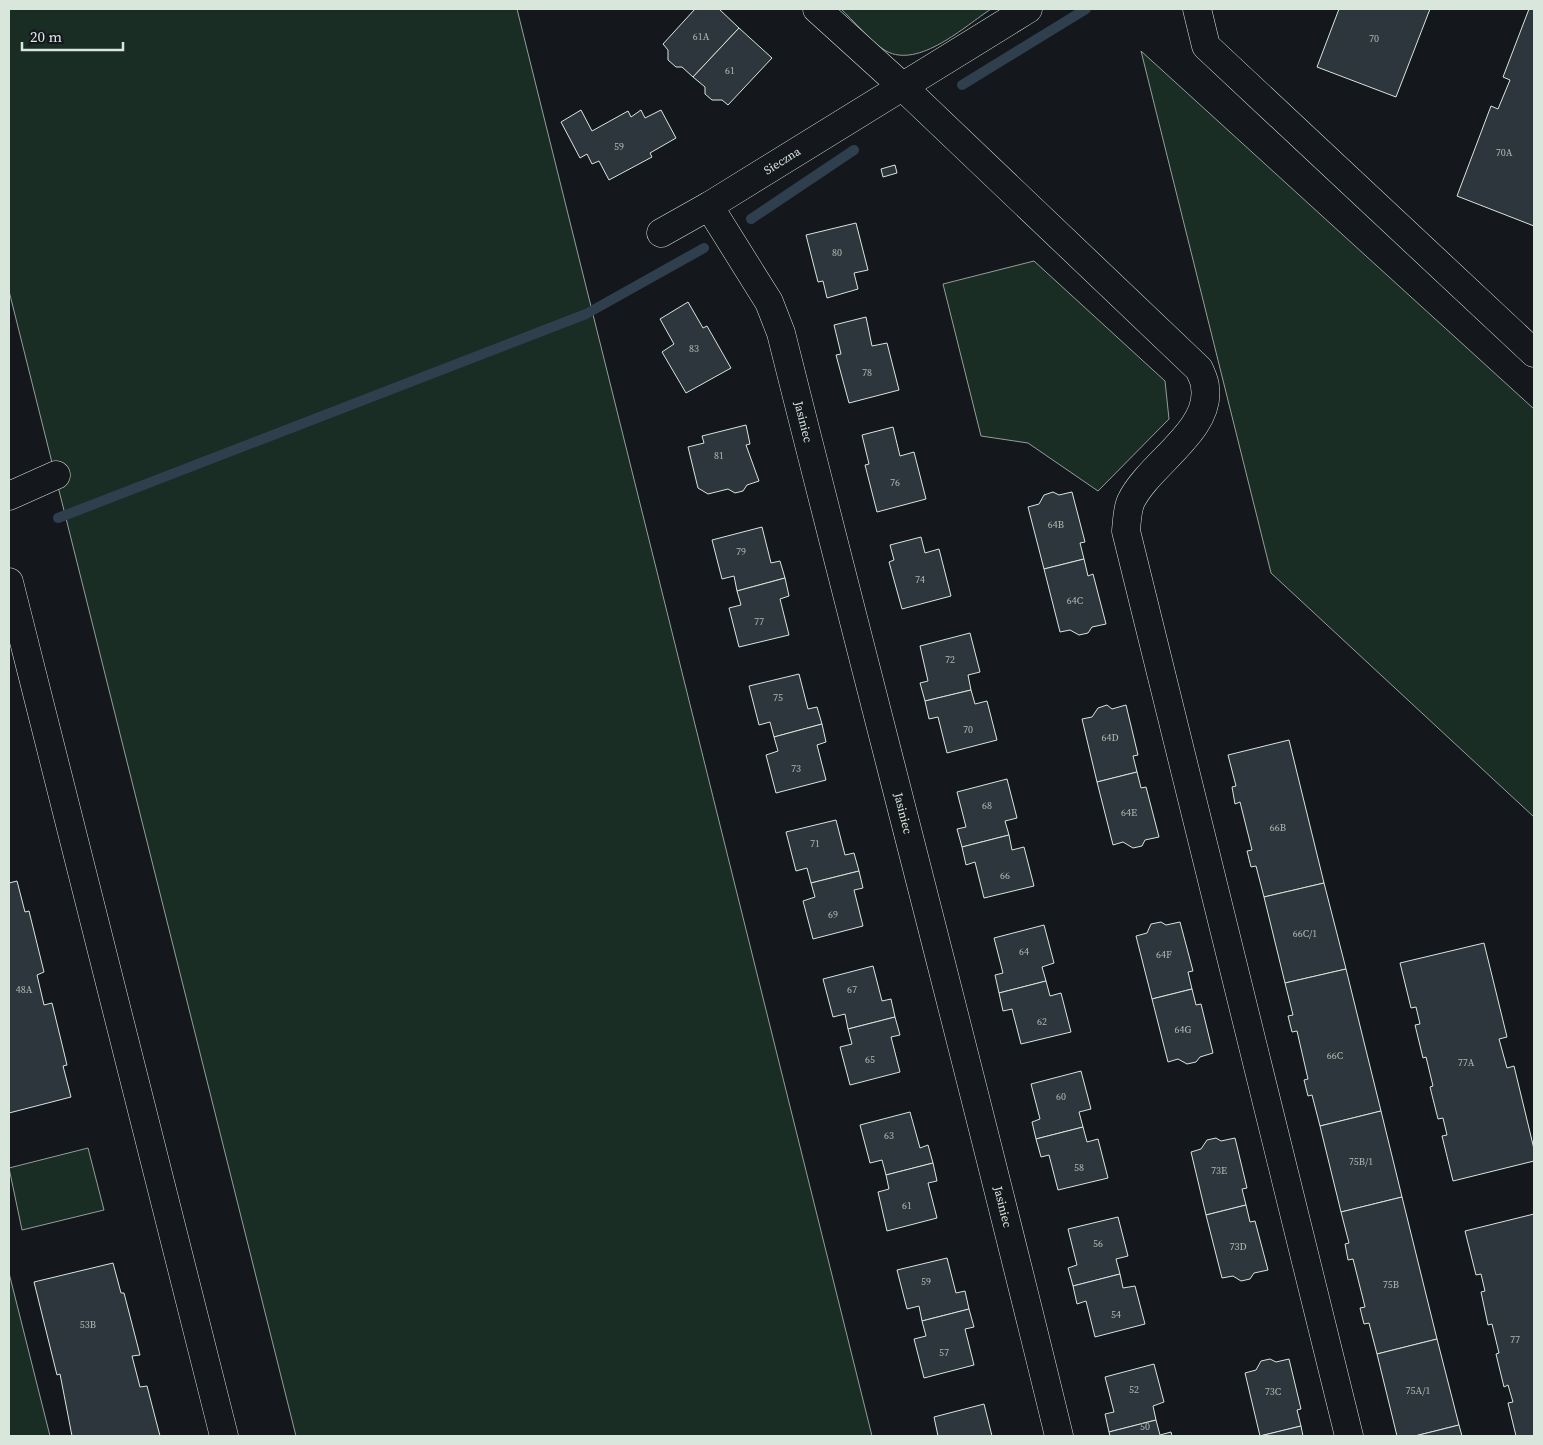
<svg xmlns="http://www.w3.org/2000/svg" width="1543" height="1445" font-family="'Source Serif 4',serif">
<rect width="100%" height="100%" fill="#14181c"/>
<g fill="#1a2d24" stroke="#939e99">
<path d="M 9,9 L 517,9 L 872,1436 L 296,1436 L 9,291 Z"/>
<path d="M 841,9 L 991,9 C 965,26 919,69 886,51 C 873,44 852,19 841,9 Z"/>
<path d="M 1141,51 L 1534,409 L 1534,817 L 1271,573 Z"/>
<path d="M 1034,261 L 1165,381 L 1169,419 L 1098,491 L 1028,443 L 981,436 L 943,284 Z"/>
<path d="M 88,1148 L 104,1210 L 22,1230 L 9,1168 Z"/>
<path d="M 9,1273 L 50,1436 L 9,1436 Z"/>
</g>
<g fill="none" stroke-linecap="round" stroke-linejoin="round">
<g stroke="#2f3f4d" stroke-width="10">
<path d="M 962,85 L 1086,9"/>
<path d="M 751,219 L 854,150"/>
<path d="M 58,518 L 586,314 L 704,248"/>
</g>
</g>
<g fill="#2c363c" stroke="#d8e6dc">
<path d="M 695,9 L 719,9 L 739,28 L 693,77 L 682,67 L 676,67 L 668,60 L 668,50 L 663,44 Z"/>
<path d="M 1339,9 L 1430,9 L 1396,97 L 1317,67 Z"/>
<path d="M 1529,9 L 1534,9 L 1534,226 L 1457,196 L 1491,106 L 1498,109 L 1510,80 L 1503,77 Z"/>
<path d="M 739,28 L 772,58 L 728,105 L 722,100 L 712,100 L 705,94 L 705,87 L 693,77 Z"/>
<path d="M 581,110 L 592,131 L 628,111 L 631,117 L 641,110 L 645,118 L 661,110 L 676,138 L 650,153 L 652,157 L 609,180 L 599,161 L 592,164 L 587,154 L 580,158 L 561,122 Z"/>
<path d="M 895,165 L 897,173 L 883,177 L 881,169 Z"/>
<path d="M 856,223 L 868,270 L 854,273 L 858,289 L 827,298 L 823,281 L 818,282 L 806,235 Z"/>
<path d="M 688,302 L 703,328 L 707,326 L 731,368 L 686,393 L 662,352 L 674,344 L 660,319 Z"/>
<path d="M 866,317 L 872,346 L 887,343 L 899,390 L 849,403 L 836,355 L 841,354 L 834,325 Z"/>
<path d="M 746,425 L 750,444 L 746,445 L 759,481 L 747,485 L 743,491 L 735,493 L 728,489 L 708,494 L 698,488 L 688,447 L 704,443 L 702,436 Z"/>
<path d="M 893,427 L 900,456 L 914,452 L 926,499 L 877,512 L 865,465 L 869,464 L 862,435 Z"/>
<path d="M 1053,492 L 1059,495 L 1072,492 L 1085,542 L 1080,543 L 1084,559 L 1044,569 L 1028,507 L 1039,504 L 1044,495 Z"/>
<path d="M 762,527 L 771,563 L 780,561 L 785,578 L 737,591 L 734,576 L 722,579 L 712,540 Z"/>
<path d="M 921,537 L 925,553 L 939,549 L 951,596 L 902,609 L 889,562 L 894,560 L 890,545 Z"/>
<path d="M 1084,559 L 1088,576 L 1093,574 L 1106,624 L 1092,627 L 1088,633 L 1079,635 L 1070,630 L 1060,632 L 1044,569 Z"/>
<path d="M 785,578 L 789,596 L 780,599 L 789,635 L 739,647 L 729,608 L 741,605 L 737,591 Z"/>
<path d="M 970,633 L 980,672 L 968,675 L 971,690 L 925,701 L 920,683 L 928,681 L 920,646 Z"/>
<path d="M 799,674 L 808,709 L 817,707 L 822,724 L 774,737 L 770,722 L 759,725 L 749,686 Z"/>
<path d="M 971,690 L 975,704 L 987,701 L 997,740 L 947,753 L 938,717 L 929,719 L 925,701 Z"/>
<path d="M 1107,705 L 1112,709 L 1126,705 L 1138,755 L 1133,756 L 1137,772 L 1097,782 L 1082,719 L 1092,717 L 1098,708 Z"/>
<path d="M 822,724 L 826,742 L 817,745 L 826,780 L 776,793 L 766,755 L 778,751 L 774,737 Z"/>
<path d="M 1289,740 L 1324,883 L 1264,897 L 1256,866 L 1251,867 L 1247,851 L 1252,850 L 1240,802 L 1235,804 L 1232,787 L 1236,786 L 1228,755 Z"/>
<path d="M 1137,772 L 1141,788 L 1146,787 L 1159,837 L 1145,840 L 1142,846 L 1133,848 L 1123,842 L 1113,845 L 1097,782 Z"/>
<path d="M 1007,779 L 1017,818 L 1005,821 L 1009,835 L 962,847 L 957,829 L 966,827 L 957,792 Z"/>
<path d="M 836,820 L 845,855 L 854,853 L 859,871 L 811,883 L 807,868 L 796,871 L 786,832 Z"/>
<path d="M 1009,835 L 1012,850 L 1024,847 L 1034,886 L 984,898 L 975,862 L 966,865 L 962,847 Z"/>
<path d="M 859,871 L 863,888 L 854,890 L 863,926 L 813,939 L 803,901 L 815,897 L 811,883 Z"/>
<path d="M 17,881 L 25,912 L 29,911 L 44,972 L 37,975 L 44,1005 L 52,1003 L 67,1065 L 63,1066 L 71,1097 L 9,1113 L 9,883 Z"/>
<path d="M 1324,883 L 1346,969 L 1285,983 L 1264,897 Z"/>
<path d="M 1161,922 L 1166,925 L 1180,922 L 1193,971 L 1188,972 L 1192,989 L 1152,999 L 1136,936 L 1147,933 L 1151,924 Z"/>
<path d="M 1044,925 L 1054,963 L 1042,967 L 1046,981 L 999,993 L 995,975 L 1003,973 L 994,938 Z"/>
<path d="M 1484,943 L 1507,1037 L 1499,1039 L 1507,1068 L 1514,1066 L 1534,1149 L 1534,1161 L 1453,1181 L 1442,1136 L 1447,1135 L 1443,1118 L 1438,1119 L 1430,1087 L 1433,1086 L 1426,1057 L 1423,1058 L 1415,1025 L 1420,1024 L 1416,1007 L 1411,1008 L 1400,963 Z"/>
<path d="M 873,966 L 882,1001 L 891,999 L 895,1017 L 848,1029 L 845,1014 L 833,1017 L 823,979 Z"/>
<path d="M 1346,969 L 1381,1111 L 1320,1126 L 1312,1095 L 1308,1096 L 1304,1080 L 1308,1079 L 1297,1031 L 1292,1032 L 1288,1016 L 1293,1015 L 1285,983 Z"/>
<path d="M 1046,981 L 1050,996 L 1061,993 L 1071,1032 L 1021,1044 L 1012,1009 L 1003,1011 L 999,993 Z"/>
<path d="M 1192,989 L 1196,1005 L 1201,1004 L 1213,1053 L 1200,1057 L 1196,1062 L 1187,1064 L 1178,1059 L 1168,1062 L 1152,999 Z"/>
<path d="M 895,1017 L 900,1035 L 891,1037 L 900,1072 L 850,1085 L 840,1047 L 852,1044 L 848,1029 Z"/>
<path d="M 1081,1071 L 1091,1109 L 1079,1112 L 1083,1127 L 1036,1139 L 1032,1122 L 1040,1119 L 1031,1084 Z"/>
<path d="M 1381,1111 L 1402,1197 L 1341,1212 L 1320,1126 Z"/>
<path d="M 910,1112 L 920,1148 L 928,1145 L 933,1163 L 886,1175 L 882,1160 L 870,1163 L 860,1125 Z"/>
<path d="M 1083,1127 L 1087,1142 L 1098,1139 L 1108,1178 L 1058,1190 L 1049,1155 L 1041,1157 L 1036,1139 Z"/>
<path d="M 1216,1138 L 1221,1141 L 1235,1138 L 1247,1188 L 1242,1189 L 1246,1205 L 1206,1215 L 1191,1152 L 1201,1149 L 1207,1140 Z"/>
<path d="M 933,1163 L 937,1181 L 928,1183 L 937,1218 L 887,1231 L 878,1192 L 889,1189 L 886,1175 Z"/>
<path d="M 1402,1197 L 1437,1339 L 1377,1354 L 1369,1323 L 1364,1324 L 1360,1308 L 1365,1307 L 1353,1259 L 1348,1260 L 1345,1244 L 1349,1243 L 1341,1212 Z"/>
<path d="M 1246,1205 L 1250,1222 L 1255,1221 L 1268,1270 L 1254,1273 L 1250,1279 L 1241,1281 L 1233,1276 L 1222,1278 L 1206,1215 Z"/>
<path d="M 1534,1214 L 1534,1436 L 1516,1436 L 1508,1403 L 1513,1402 L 1508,1385 L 1504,1387 L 1496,1354 L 1499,1353 L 1492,1324 L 1488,1325 L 1481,1292 L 1485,1291 L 1481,1274 L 1476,1275 L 1465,1231 Z"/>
<path d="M 1118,1217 L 1128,1256 L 1116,1259 L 1120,1274 L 1073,1286 L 1068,1268 L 1077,1265 L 1068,1229 Z"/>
<path d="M 947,1258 L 956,1293 L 965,1291 L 969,1309 L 922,1321 L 919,1306 L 907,1309 L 897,1270 Z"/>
<path d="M 113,1263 L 121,1293 L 124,1293 L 140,1355 L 132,1356 L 140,1387 L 147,1386 L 160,1436 L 72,1436 L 60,1374 L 57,1375 L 34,1282 Z"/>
<path d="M 1120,1274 L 1123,1288 L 1135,1286 L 1145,1324 L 1095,1337 L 1086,1301 L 1077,1304 L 1073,1286 Z"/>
<path d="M 969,1309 L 974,1327 L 965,1329 L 974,1365 L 924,1378 L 914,1339 L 926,1336 L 922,1321 Z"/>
<path d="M 1437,1339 L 1459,1425 L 1415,1436 L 1397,1436 L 1377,1354 Z"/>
<path d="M 1270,1359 L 1276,1362 L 1289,1359 L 1301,1409 L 1297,1410 L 1301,1426 L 1260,1436 L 1245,1373 L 1256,1370 L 1261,1361 Z"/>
<path d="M 1154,1364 L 1164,1402 L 1153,1406 L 1156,1420 L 1109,1432 L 1105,1414 L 1114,1412 L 1105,1377 Z"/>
<path d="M 984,1404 L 992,1436 L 938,1436 L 934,1417 Z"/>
<path d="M 1156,1420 L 1160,1435 L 1171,1432 L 1172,1436 L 1110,1436 L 1109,1432 Z"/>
<path d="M 1459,1425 L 1462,1436 L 1415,1436 Z"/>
<path d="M 1301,1426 L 1303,1436 L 1260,1436 Z"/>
</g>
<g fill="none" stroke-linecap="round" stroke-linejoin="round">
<g stroke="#d8e6dc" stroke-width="29">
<g id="minor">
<path d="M 817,9 L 903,87 L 1199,369 C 1201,374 1205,381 1205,387 C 1212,430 1149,464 1131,501 C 1127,510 1127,521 1126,531 L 1349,1436"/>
<path d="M 1197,9 L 1206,46 L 1534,353"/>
<path id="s1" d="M 709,206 L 769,302 L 781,333 C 873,701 970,1068 1059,1436"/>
<path id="s2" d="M 661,233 L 709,206 L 1028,9"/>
<path d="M 9,496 L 56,475"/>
<path d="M 9,582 L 224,1436"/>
</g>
</g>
<use href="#minor" stroke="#14181c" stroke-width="28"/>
</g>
<g text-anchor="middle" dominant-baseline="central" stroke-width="4" stroke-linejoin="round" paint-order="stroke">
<g font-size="10" fill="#adbab4">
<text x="701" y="36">61A</text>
<text x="1374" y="38">70</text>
<text x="730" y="70">61</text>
<text x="619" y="146">59</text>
<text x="1504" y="152">70A</text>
<text x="837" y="252">80</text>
<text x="694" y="348">83</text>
<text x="867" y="372">78</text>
<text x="719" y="455">81</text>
<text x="895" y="482">76</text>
<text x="1056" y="524">64B</text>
<text x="741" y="551">79</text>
<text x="920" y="579">74</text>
<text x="1075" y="600">64C</text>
<text x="759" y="621">77</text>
<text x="950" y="659">72</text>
<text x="778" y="697">75</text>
<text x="968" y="729">70</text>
<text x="1110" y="737">64D</text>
<text x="796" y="768">73</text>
<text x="987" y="805">68</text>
<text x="1129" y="812">64E</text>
<text x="1278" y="827">66B</text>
<text x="815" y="843">71</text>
<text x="1005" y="875">66</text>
<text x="833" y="914">69</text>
<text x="1305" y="933">66C/1</text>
<text x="1024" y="951">64</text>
<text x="1164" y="954">64F</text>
<text x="24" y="989">48A</text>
<text x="852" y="989">67</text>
<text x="1042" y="1021">62</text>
<text x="1183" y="1029">64G</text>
<text x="1335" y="1055">66C</text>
<text x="870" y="1059">65</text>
<text x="1466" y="1062">77A</text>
<text x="1061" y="1096">60</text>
<text x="889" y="1135">63</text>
<text x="1361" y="1161">75B/1</text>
<text x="1079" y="1167">58</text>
<text x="1219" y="1170">73E</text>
<text x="907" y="1205">61</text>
<text x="1098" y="1243">56</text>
<text x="1238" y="1246">73D</text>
<text x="926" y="1281">59</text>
<text x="1391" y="1284">75B</text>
<text x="1116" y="1314">54</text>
<text x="88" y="1324">53B</text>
<text x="1515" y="1339">77</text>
<text x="944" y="1352">57</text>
<text x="1134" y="1389">52</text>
<text x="1418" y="1390">75A/1</text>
<text x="1273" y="1391">73C</text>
<text x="1145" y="1426">50</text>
</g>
<g font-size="12" fill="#d8e6dc" stroke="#14181c">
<text stroke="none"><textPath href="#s2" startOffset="141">Sieczna</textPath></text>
<text stroke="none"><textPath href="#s1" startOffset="238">Jasiniec</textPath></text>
<text stroke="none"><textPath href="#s1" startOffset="642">Jasiniec</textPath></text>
<text stroke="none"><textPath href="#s1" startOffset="1048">Jasiniec</textPath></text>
</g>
</g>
<rect width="1543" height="1445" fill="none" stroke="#d8e6dc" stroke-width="20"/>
<path d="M22 42v8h101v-8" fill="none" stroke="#d8e6dc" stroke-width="2.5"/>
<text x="30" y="42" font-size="15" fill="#d8e6dc" stroke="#14181c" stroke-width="4" paint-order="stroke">20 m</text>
</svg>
